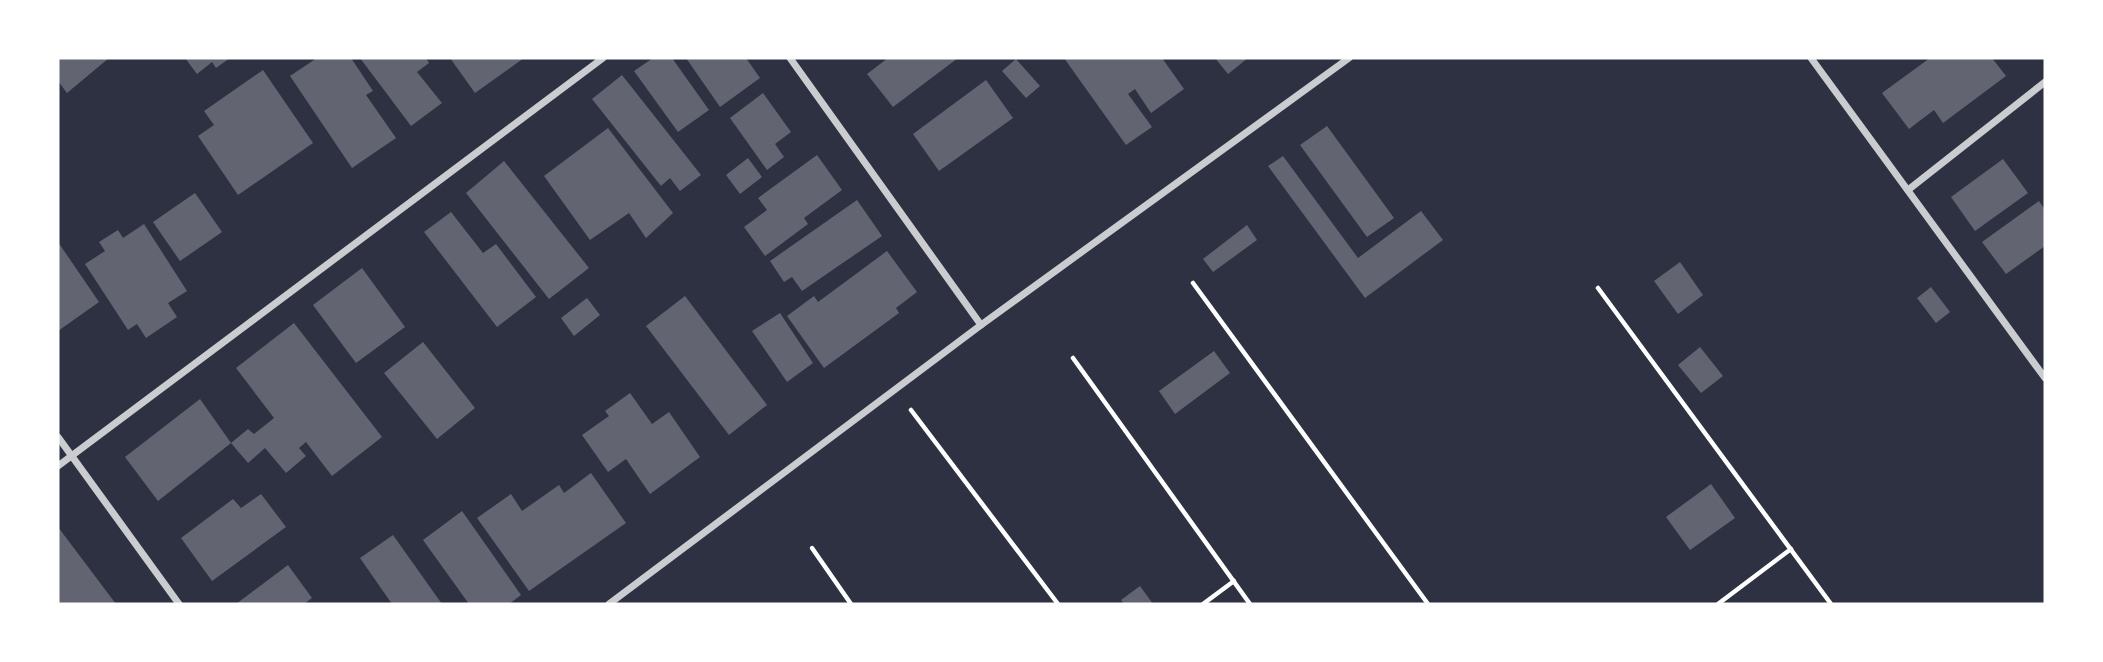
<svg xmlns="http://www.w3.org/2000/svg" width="2103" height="662" font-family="'Work Sans',sans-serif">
<rect width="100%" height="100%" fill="#2d3142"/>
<g fill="#626471">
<path d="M 58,58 L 109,58 L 67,93 L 58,81 Z"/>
<path d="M 185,58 L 230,58 L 216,68 L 212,62 L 197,74 Z"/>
<path d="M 317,58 L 351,58 L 373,91 L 366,95 L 396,138 L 352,168 L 290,76 Z"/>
<path d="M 360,58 L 426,58 L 429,63 L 417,72 L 442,103 L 411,126 Z"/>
<path d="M 450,58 L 524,58 L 475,93 Z"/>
<path d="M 653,58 L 672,58 L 709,110 L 678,132 L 634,71 Z"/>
<path d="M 686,58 L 746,58 L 760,78 L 720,107 Z"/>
<path d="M 888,58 L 958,58 L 893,107 L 867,74 Z"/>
<path d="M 1064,58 L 1162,58 L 1184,89 L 1151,113 L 1135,89 L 1128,94 L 1152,127 L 1126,145 Z"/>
<path d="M 1215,58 L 1248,58 L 1228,74 Z"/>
<path d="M 1930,58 L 1992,58 L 2006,76 L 1943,123 L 1934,110 L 1909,129 L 1882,93 Z"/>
<path d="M 1016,59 L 1040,86 L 1026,98 L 1002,71 Z"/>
<path d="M 263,70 L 313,143 L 238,195 L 198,136 L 214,125 L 204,111 Z"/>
<path d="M 622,75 L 701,175 L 680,191 L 670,178 L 661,186 L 592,99 Z"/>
<path d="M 986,80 L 1013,118 L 939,171 L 913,134 Z"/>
<path d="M 763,93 L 791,132 L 775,144 L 784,157 L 767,170 L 730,118 Z"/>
<path d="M 1327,126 L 1394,218 L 1367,237 L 1300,145 Z"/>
<path d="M 608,128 L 673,213 L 646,238 L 629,213 L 590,240 L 544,176 Z"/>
<path d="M 817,155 L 842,190 L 804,218 L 808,224 L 765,256 L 744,227 L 767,210 L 758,198 Z"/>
<path d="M 1283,156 L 1358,258 L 1421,211 L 1443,240 L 1365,298 L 1268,166 Z"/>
<path d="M 748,158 L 762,177 L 740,194 L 726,175 Z"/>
<path d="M 2003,159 L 2028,193 L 1975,231 L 1951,197 Z"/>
<path d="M 504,161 L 589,268 L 549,299 L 466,193 Z"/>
<path d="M 195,193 L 222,232 L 180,261 L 153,222 Z"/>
<path d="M 857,200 L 882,236 L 802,291 L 792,277 L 784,282 L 770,261 Z"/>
<path d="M 2039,201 L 2045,210 L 2045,246 L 2006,274 L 1982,242 Z"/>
<path d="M 451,212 L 483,253 L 496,244 L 536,297 L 497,327 L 424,232 Z"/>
<path d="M 144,224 L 187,291 L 168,303 L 177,317 L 146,338 L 137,324 L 128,330 L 85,264 L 105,251 L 99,242 L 118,230 L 123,238 Z"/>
<path d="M 1247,225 L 1257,240 L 1213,272 L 1203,259 Z"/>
<path d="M 58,242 L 99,302 L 58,331 Z"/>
<path d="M 887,251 L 917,292 L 896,308 L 899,313 L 824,368 L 787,316 L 814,296 L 818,302 Z"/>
<path d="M 1680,262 L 1703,295 L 1678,314 L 1654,281 Z"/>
<path d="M 362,268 L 405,327 L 356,363 L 313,305 Z"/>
<path d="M 1931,287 L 1950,312 L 1936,323 L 1917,298 Z"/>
<path d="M 685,296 L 767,405 L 729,435 L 646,326 Z"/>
<path d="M 587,298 L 600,315 L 574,336 L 561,318 Z"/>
<path d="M 780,313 L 813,363 L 787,382 L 752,331 Z"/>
<path d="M 294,323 L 382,437 L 332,476 L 306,442 L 299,448 L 306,456 L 286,473 L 265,448 L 248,463 L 231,443 L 248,429 L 254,434 L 274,418 L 236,368 Z"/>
<path d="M 423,342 L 475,408 L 437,439 L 384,373 Z"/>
<path d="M 1700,347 L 1723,376 L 1701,393 L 1678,365 Z"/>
<path d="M 1214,351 L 1230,373 L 1175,414 L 1159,391 Z"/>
<path d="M 630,393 L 652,424 L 669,412 L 700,457 L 650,494 L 626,459 L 608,472 L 582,435 L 609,416 L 605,411 Z"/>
<path d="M 200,399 L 231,443 L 158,501 L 125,457 Z"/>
<path d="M 591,473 L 626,523 L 529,591 L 477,518 L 511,494 L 522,511 L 559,485 L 564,493 Z"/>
<path d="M 1711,484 L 1735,518 L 1690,550 L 1666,517 Z"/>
<path d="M 261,494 L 286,527 L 212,581 L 181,538 L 233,499 L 241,508 Z"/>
<path d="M 462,511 L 521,595 L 509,604 L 469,604 L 423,540 Z"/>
<path d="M 58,527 L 116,604 L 58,604 Z"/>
<path d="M 393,535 L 442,604 L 392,604 L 360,558 Z"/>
<path d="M 288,565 L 312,598 L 304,604 L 236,604 Z"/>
<path d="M 1140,586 L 1153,604 L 1124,604 L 1121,600 Z"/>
</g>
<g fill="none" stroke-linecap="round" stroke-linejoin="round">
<g stroke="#fff" stroke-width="4.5">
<path d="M 1193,283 L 1428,604"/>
<path d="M 1598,288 L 1831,604"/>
<path d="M 1073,358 L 1250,604"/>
<path d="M 911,410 L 1058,604"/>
<path d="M 812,548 L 851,604"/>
<path d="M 1203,604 L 1234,581"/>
<path d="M 1718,604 L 1791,549"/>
</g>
<g stroke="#caccd0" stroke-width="7">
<path d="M 790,58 L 981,325"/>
<path d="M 1811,58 L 2045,378"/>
<path d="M 1908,190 L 2045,82"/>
<path d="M 58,437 L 179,604"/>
<path d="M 58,466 L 603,58"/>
<path d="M 609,604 L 981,325 L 1349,58"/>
</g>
</g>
<rect width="2103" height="662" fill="none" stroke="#ffffff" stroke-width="119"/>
</svg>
